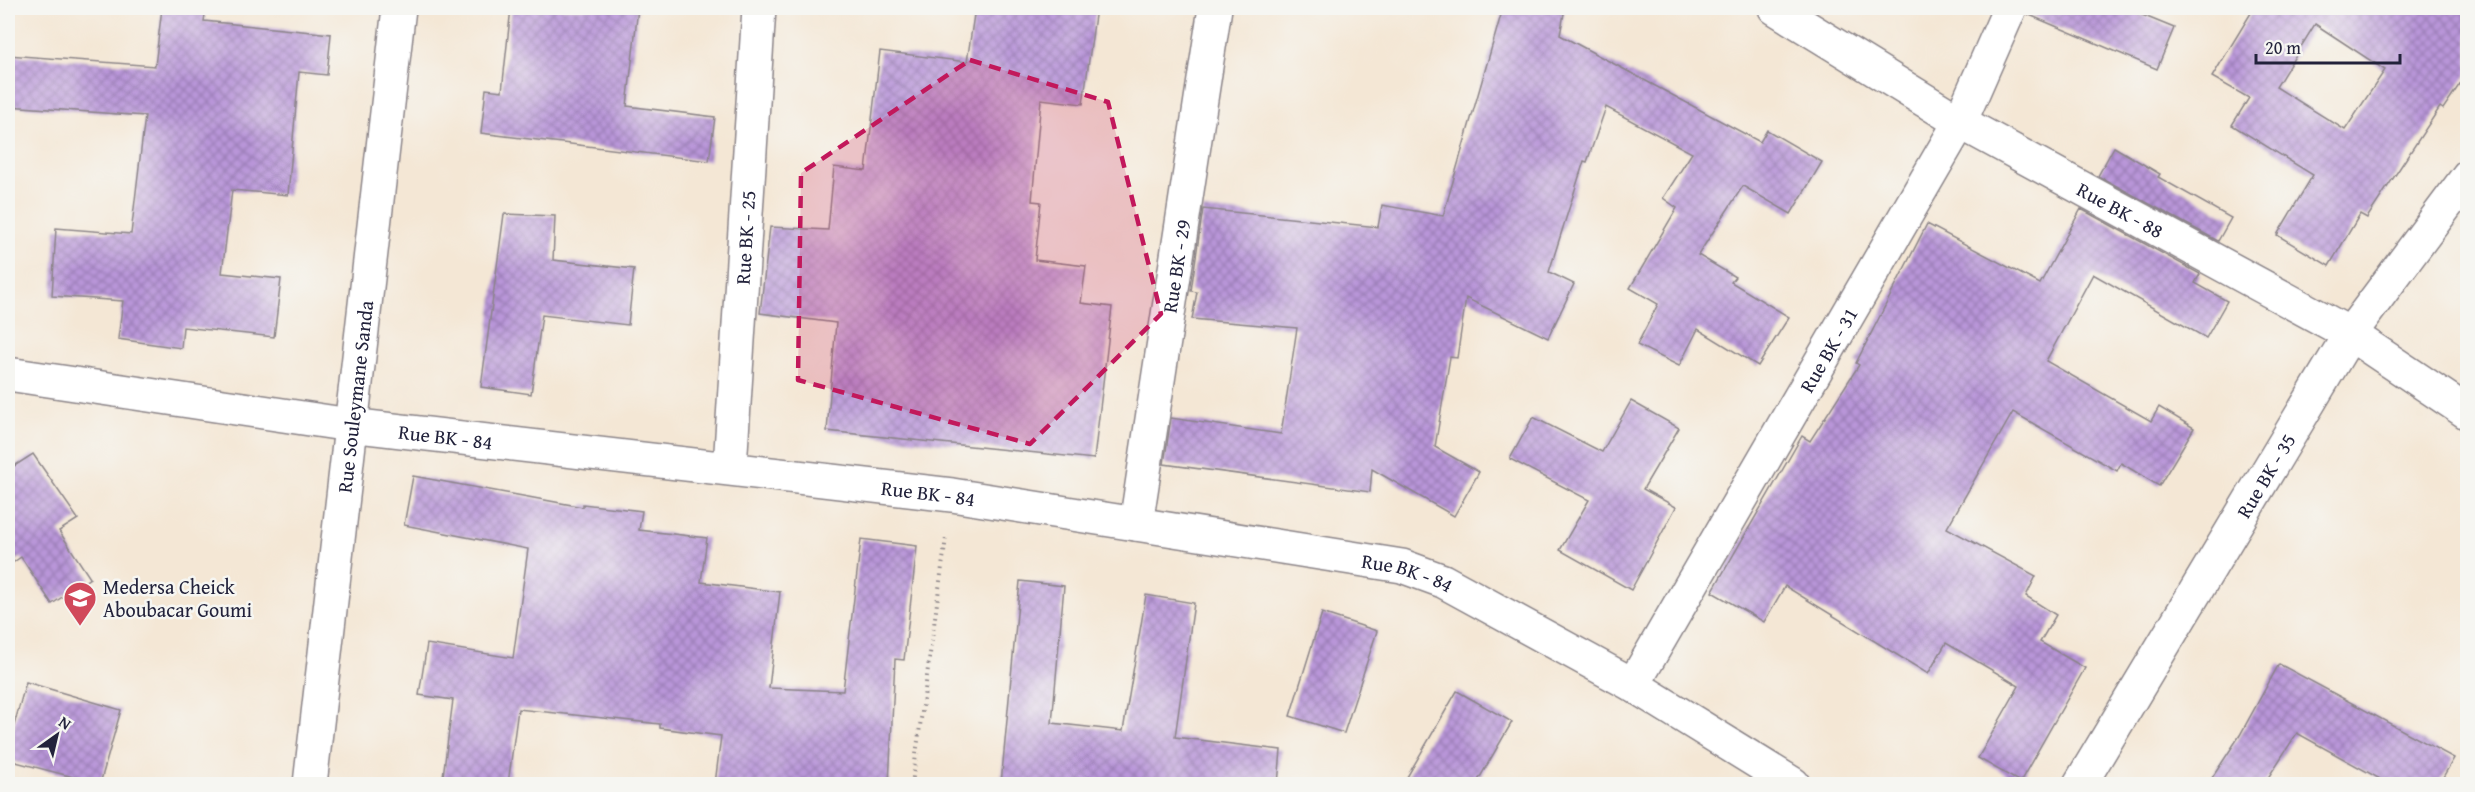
<svg xmlns="http://www.w3.org/2000/svg" width="2475" height="792" font-family="'Gentium Book Plus',serif">
<defs>
<pattern id="building-cross-hatch" width="8" height="8" patternUnits="userSpaceOnUse" patternTransform="scale(1.5)"><rect width="8" height="8" fill="#b996d9"/><path d="M0 0l8 8M0 8l8-8" fill="none" stroke="#967ab1"/></pattern>
</defs>
<rect width="100%" height="100%" fill="#f6f6f2"/>
<filter id="ink" filterUnits="userSpaceOnUse"><feTurbulence type="fractalNoise" baseFrequency=".0167" numOctaves="2"/><feDisplacementMap in="SourceGraphic" scale="12" xChannelSelector="R" yChannelSelector="G"/><feConvolveMatrix kernelMatrix="1 2 1 2 8 2 1 2 1" color-interpolation-filters="sRGB"/></filter>
<filter id="wash" filterUnits="userSpaceOnUse"><feTurbulence type="fractalNoise" baseFrequency=".008" numOctaves="4" result="noise"/><feDisplacementMap in="SourceGraphic" scale="24" xChannelSelector="R" yChannelSelector="G"/><feGaussianBlur stdDeviation="1.35" result="paint"/><feColorMatrix in="noise" values="0 0 0 0 0 0 0 0 0 0 0 0 0 0 0 0 0 1.4 0 .05"/><feComposite in="paint" operator="in"/></filter>
<g filter="url(#wash)">
<rect width="100%" height="100%" fill="#f4e7d5"/>
<g id="blocks">
<g fill="url(#building-cross-hatch)" fill-rule="evenodd">
<path d="M 162,8 L 206,8 L 204,21 L 331,34 L 327,75 L 299,72 L 288,195 L 232,190 L 222,273 L 281,279 L 274,337 L 183,327 L 181,348 L 118,339 L 123,301 L 52,296 L 56,228 L 131,234 L 145,116 L 8,106 L 8,55 L 155,66 Z"/>
<path d="M 511,8 L 638,8 L 627,106 L 715,117 L 709,161 L 481,133 L 486,89 L 502,91 Z"/>
<path d="M 975,8 L 1096,8 L 1083,104 L 1041,99 L 1032,201 L 1041,202 L 1035,260 L 1086,266 L 1081,303 L 1112,307 L 1094,459 L 827,431 L 836,323 L 760,313 L 770,227 L 828,230 L 834,167 L 866,171 L 880,51 L 967,62 Z"/>
<path d="M 1503,8 L 1565,8 L 1560,35 L 1760,142 L 1767,130 L 1822,162 L 1791,214 L 1743,186 L 1698,255 L 1735,277 L 1731,282 L 1789,317 L 1758,366 L 1698,329 L 1679,366 L 1637,345 L 1658,304 L 1630,288 L 1677,208 L 1663,198 L 1692,153 L 1606,107 L 1587,162 L 1584,161 L 1549,272 L 1574,284 L 1548,338 L 1466,298 L 1457,358 L 1450,357 L 1435,447 L 1479,472 L 1454,516 L 1372,469 L 1370,492 L 1164,464 L 1171,418 L 1281,434 L 1297,328 L 1192,319 L 1197,292 L 1191,291 L 1203,209 L 1378,227 L 1382,205 L 1443,216 Z"/>
<path d="M 2028,8 L 2125,8 L 2174,28 L 2157,69 L 2027,14 Z"/>
<path d="M 2254,8 L 2468,8 L 2468,72 L 2443,109 L 2440,107 L 2367,218 L 2360,214 L 2329,266 L 2277,235 L 2313,175 L 2232,125 L 2249,98 L 2212,77 ZM 2315,24 L 2385,70 L 2345,130 L 2276,87 Z"/>
<path d="M 2114,147 L 2160,174 L 2158,177 L 2231,218 L 2218,241 L 2098,176 Z"/>
<path d="M 2081,209 L 2200,274 L 2195,283 L 2227,301 L 2206,338 L 2093,274 L 2046,361 L 2151,421 L 2159,407 L 2194,428 L 2159,486 L 2121,463 L 2117,471 L 2013,412 L 1947,528 L 2036,576 L 2026,596 L 2056,615 L 2040,642 L 2085,668 L 2020,782 L 1978,758 L 2019,686 L 1946,643 L 1928,674 L 1785,586 L 1764,622 L 1712,592 L 1802,436 L 1810,441 L 1859,365 L 1856,363 L 1927,224 L 2040,284 Z"/>
<path d="M 504,214 L 555,216 L 553,260 L 634,269 L 628,325 L 542,315 L 531,394 L 481,387 Z"/>
<path d="M 1631,401 L 1679,428 L 1643,489 L 1676,507 L 1631,590 L 1560,550 L 1589,500 L 1510,459 L 1533,417 L 1602,452 Z"/>
<path d="M 33,454 L 78,519 L 59,531 L 90,578 L 52,604 L 21,557 L 8,566 L 8,470 Z"/>
<path d="M 413,476 L 583,507 L 583,504 L 642,511 L 639,530 L 707,538 L 701,582 L 780,592 L 769,688 L 843,691 L 861,539 L 917,546 L 904,660 L 895,659 L 889,784 L 715,784 L 721,736 L 660,728 L 660,724 L 518,709 L 508,784 L 442,784 L 453,700 L 419,695 L 427,644 L 513,658 L 528,549 L 404,525 Z"/>
<path d="M 1020,581 L 1064,586 L 1052,723 L 1123,731 L 1146,595 L 1194,603 L 1175,737 L 1281,750 L 1278,784 L 1001,784 Z"/>
<path d="M 1322,613 L 1377,631 L 1344,733 L 1290,716 Z"/>
<path d="M 2279,664 L 2454,758 L 2439,784 L 2389,784 L 2297,733 L 2264,784 L 2208,784 L 2240,735 Z"/>
<path d="M 26,682 L 121,710 L 100,784 L 8,760 L 8,747 Z"/>
<path d="M 1457,691 L 1512,722 L 1476,784 L 1403,784 Z"/>
</g>
</g>
</g>
<g filter="url(#ink)">
<use href="#blocks" fill-opacity="0" stroke="#8b8488" stroke-width="1.5"/>
<g fill="none" stroke-linecap="round" stroke-linejoin="round">
<g stroke="#8b8488" stroke-width="36">
<g id="minor">
<path id="s1" d="M 1775,8 L 1960,122 L 2350,334 L 2468,413"/>
<path id="s2" d="M 8,374 L 350,425 L 952,495 L 1402,566 L 1443,581 L 1633,685 L 1793,784"/>
<path id="s3" d="M 730,467 L 759,8"/>
<path id="s4" d="M 1136,524 L 1215,8"/>
<path id="s5" d="M 1633,685 L 1960,122 L 2010,8"/>
<path id="s6" d="M 310,784 L 399,8"/>
<path id="s7" d="M 2080,784 L 2350,334 L 2468,176"/>
</g>
</g>
<path stroke="#8b8488" stroke-width="4" stroke-dasharray="1.5 4.5" stroke-linecap="butt" d="M 912,784 L 946,538"/>
<use href="#minor" stroke="#fff" stroke-width="33"/>
</g>
</g>
<path fill="#c2185b" fill-opacity="0.2" stroke="#c2185b" stroke-width="4.5" stroke-dasharray="12 8" stroke-linejoin="round" d="M 970,60 L 1108,102 L 1161,314 L 1030,444 L 798,380 L 801,173 Z"/>
<defs>
<g id="school-pin" transform="scale(1.725)"><path d="M0 17L-7.5 6A9.5 9.5 0 1 1 7.5 6Z" fill="#d1495b" stroke="#f6f6f2"/><path d="M0-5L7-2L0 1L-7-2ZM-4 1L0 2.5L4 1V4Q0 6-4 4Z" fill="#fff"/></g>
</defs>
<g fill-rule="evenodd">
<use href="#school-pin" x="80" y="598"/>
</g>
<g text-anchor="middle" dominant-baseline="central" stroke-width="5" stroke-linejoin="round" paint-order="stroke">
<g font-size="20" fill="#22223b" stroke="#f6f6f2">
<text stroke="none"><textPath href="#s1" startOffset="400">Rue BK - 88</textPath></text>
<text stroke="none"><textPath href="#s3" startOffset="230">Rue BK - 25</textPath></text>
<text stroke="none"><textPath href="#s4" startOffset="261">Rue BK - 29</textPath></text>
<text stroke="none"><textPath href="#s5" startOffset="388">Rue BK - 31</textPath></text>
<text stroke="none"><textPath href="#s6" startOffset="390">Rue Souleymane Sanda</textPath></text>
<text stroke="none"><textPath href="#s2" startOffset="442">Rue BK - 84</textPath></text>
<text stroke="none"><textPath href="#s7" startOffset="360">Rue BK - 35</textPath></text>
<text stroke="none"><textPath href="#s2" startOffset="928">Rue BK - 84</textPath></text>
<text stroke="none"><textPath href="#s2" startOffset="1414">Rue BK - 84</textPath></text>
</g>
<g font-size="20" fill="#22223b" stroke="#f6f6f2" text-anchor="start">
<text x="103" y="586">Medersa Cheick<tspan x="103" dy="23">Aboubacar Goumi</tspan></text>
</g>
</g>
<rect width="2475" height="792" fill="none" stroke="#f6f6f2" stroke-width="30"/>
<g transform="translate(57 735) rotate(34)" stroke="#f6f6f2" stroke-width="4.5" paint-order="stroke">
<path d="M0-4.5L10 22L0 15L-10 22Z" fill="#22223b"/>
<text y="-9" font-size="16" font-weight="bold" text-anchor="middle" fill="#22223b">N</text>
</g>
<path d="M2256 54v9h144v-9" fill="none" stroke="#22223b" stroke-width="3"/>
<text x="2265" y="54" font-size="18" fill="#22223b" stroke="#f6f6f2" stroke-width="4.5" paint-order="stroke">20 m</text>
</svg>
